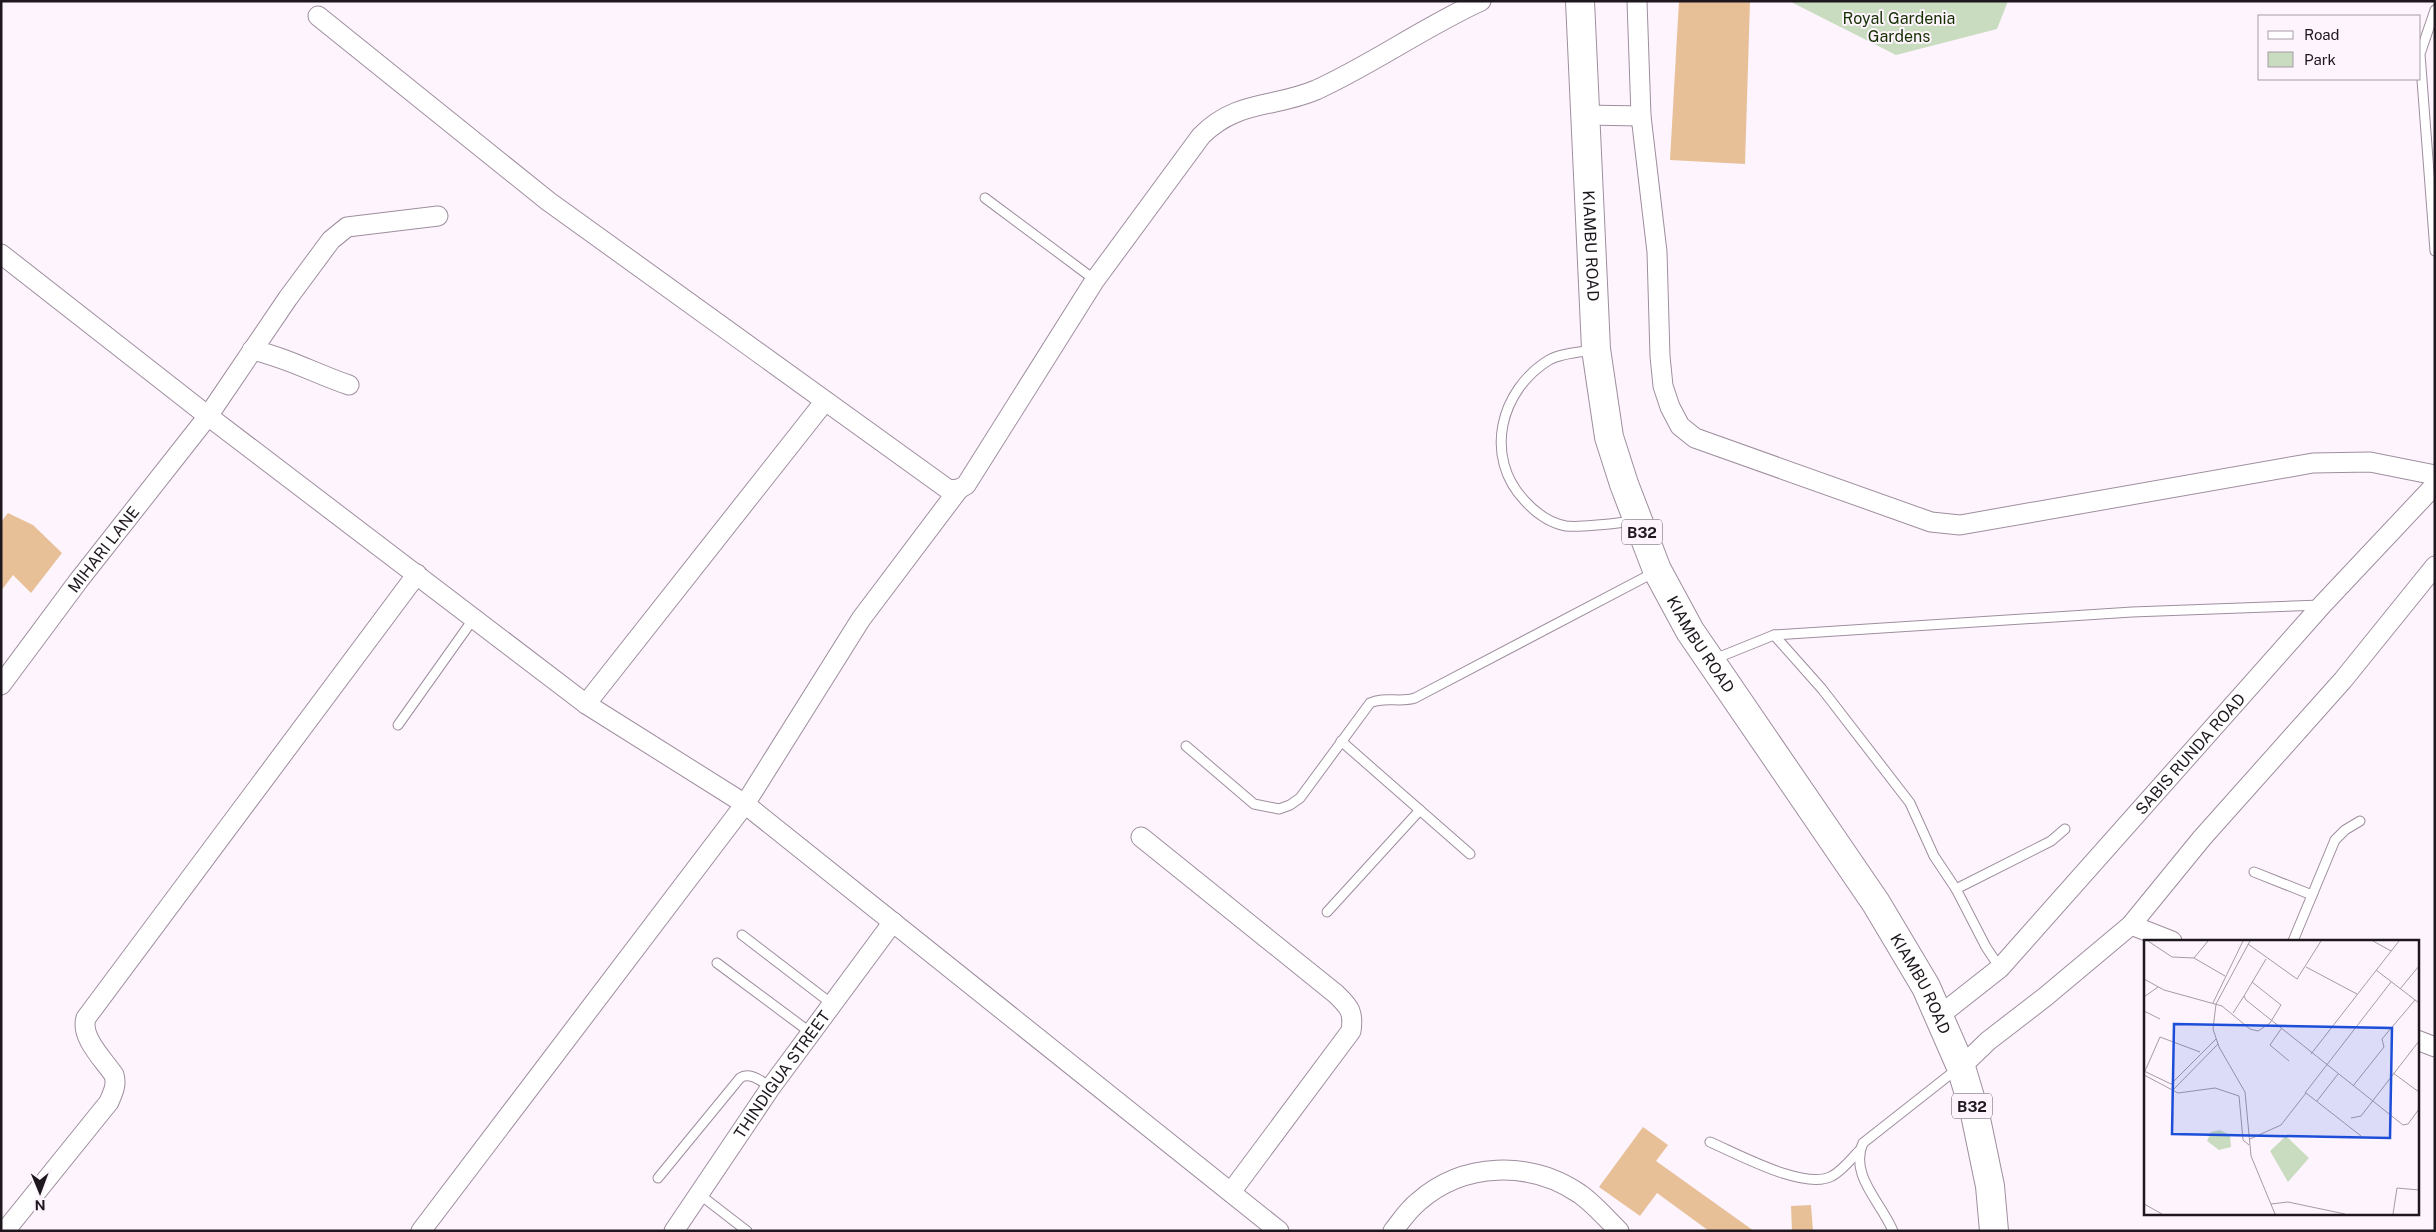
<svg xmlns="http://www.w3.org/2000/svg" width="2436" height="1232" font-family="'Public Sans',sans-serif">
<rect width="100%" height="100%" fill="#fef4fe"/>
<path fill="#c9dcbf" d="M 1789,1 L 2008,1 L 1997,29 L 1896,55 Z"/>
<g fill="#e7c098">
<path d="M 1679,1 L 1750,1 L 1745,164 L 1670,160 Z"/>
<path d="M 8,513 L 33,525 L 62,553 L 31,593 L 13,575 L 1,591 L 1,522 Z"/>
<path d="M 1643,1127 L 1668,1145 L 1656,1161 L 1754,1231 L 1709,1231 L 1657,1193 L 1640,1216 L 1599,1187 Z"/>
<path d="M 1811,1205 L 1813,1231 L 1792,1231 L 1791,1206 Z"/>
</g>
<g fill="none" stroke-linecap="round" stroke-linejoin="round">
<g stroke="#9e8e9e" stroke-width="11">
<g id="lane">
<path d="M 2435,10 L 2420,54 L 2435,251"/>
<path d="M 985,198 L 1095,280"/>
<path d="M 1594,350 C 1581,352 1561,353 1549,360 C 1500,390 1483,457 1525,501 C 1536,513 1549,523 1566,526 C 1584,528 1616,523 1635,521"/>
<path d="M 1774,635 L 1822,689 L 1910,803 L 1934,856 L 1956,889 L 1986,947 L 2000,968"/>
<path d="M 1712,660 L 1774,635 L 2132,612 L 2321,605"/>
<path d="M 398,725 L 474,618"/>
<path d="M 1341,741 L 1470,854"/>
<path d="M 1186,746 L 1254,804 L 1279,809 L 1290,805 L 1300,798 L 1370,703 C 1384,696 1400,703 1415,698 L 1655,572"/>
<path d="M 2254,872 L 2312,895"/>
<path d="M 1956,889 L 2051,841 L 2065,829"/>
<path d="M 1327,912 L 1420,810"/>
<path d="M 742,935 L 832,1004"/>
<path d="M 2293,941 L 2335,840 L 2345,830 L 2360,821"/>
<path d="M 717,963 L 811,1033"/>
<path d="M 1710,1142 C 1738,1154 1805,1191 1832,1176 C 1842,1171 1852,1158 1860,1150"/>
<path d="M 658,1178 L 740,1078 C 750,1071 762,1082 771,1087"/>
<path d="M 699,1194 L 747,1231"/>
<path d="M 1893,1231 C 1881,1202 1849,1175 1863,1143 L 1957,1069"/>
</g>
</g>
<g stroke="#9e8e9e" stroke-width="21">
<g id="street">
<path d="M 1637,1 L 1641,116 L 1657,252 L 1660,356 L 1663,386 L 1670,407 L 1680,426 L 1695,438 L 1931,522 L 1960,525 L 2313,463 L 2370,462 L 2435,475"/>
<path d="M 318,16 L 548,201 L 949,490 L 959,489 L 966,485 L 1095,280 L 1201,136 C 1236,100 1274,108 1316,90 C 1373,64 1424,27 1481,1"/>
<path d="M 1585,115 L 1641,116"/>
<path d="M 1,254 L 208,416 L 586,704 L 745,804 L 1279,1231"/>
<path d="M 252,350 C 286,357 316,374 349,385"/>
<path id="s1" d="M 1,685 L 79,580 L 208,416 L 288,298 L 331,240 L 347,227 L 438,216"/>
<path d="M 586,704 L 825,401"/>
<path d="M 1141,837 L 1336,994 C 1349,1007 1354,1011 1351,1031 L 1231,1192"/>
<path d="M 2131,925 L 2172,941"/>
<path id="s2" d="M 1939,1016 L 2000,968 L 2322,605 L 2435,485"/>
<path d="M 2417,1040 L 2435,1047"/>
<path d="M 1961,1067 L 1988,1041 L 2045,997 L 2131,925 L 2202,838 L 2343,680 L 2435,566"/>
<path d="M 5,1231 L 109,1102 C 113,1092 117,1085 114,1075 C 103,1059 80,1037 86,1018 L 417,574"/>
<path d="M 421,1231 L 745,804 L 861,619 L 959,489"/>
<path id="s3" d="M 674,1231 L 771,1087 L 893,922"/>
<path d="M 1393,1231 C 1401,1221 1408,1210 1418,1202 C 1463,1162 1530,1160 1580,1194 C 1594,1204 1607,1219 1619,1231"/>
</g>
</g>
<g stroke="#9e8e9e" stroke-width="30">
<g id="highway">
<path id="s4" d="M 1580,1 L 1596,349 L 1609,437 L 1624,484 L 1657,570 L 1690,631 L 1876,903 L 1926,987 L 1961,1067 L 1975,1114 L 1990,1186 L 1994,1231"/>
</g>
</g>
<use href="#lane" stroke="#fff" stroke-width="9"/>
<use href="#street" stroke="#fff" stroke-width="19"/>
<use href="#highway" stroke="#fff" stroke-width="28"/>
</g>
<g text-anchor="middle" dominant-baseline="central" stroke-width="4" stroke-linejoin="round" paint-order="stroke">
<g fill="#fef4fe" stroke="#615a61" stroke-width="1">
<rect x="1622" y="519.5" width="40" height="25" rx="4"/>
<rect x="1952" y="1093.5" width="40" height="25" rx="4"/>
</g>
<g font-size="15" font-weight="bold" fill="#1e181e">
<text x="1642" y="532">B32</text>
<text x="1972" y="1106">B32</text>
</g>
<g font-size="16" fill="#153102" stroke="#fef4fe">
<text x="1899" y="18">Royal Gardenia<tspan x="1899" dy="18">Gardens</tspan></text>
</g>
<g font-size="16" fill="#1e181e" stroke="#fef4fe">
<text stroke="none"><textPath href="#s4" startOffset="245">KIAMBU ROAD</textPath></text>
<text stroke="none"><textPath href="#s1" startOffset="170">MIHARI LANE</textPath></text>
<text stroke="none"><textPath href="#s4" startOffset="665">KIAMBU ROAD</textPath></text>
<text stroke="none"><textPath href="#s2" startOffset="364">SABIS RUNDA ROAD</textPath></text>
<text stroke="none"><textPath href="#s4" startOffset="1070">KIAMBU ROAD</textPath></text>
<text stroke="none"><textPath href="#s3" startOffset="190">THINDIGUA STREET</textPath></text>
</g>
</g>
<g transform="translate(2144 940)">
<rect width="275" height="275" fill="#fef4fe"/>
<path d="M 76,190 L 86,195 L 87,207 L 75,210 L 63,201 L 67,192 ZM 142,196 L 165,218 L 144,242 L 126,211 Z" fill="#c9dcbf"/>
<path fill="none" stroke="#a49ca4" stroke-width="1" d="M 4,1 L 28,17 L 50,18 L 81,36M 106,1 L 72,64 L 69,89 L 75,107 L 101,152 L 107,216 L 131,274M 229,1 L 247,11M 104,4 L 153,39 L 177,1M 50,18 L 64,1M 122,19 L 100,56 L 102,60 L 259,185 L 264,184 L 275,169M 162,27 L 213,54M 232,30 L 275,63M 0,39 L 20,50 L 78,66 L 106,89 L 114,91 L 126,83 L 137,65 L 108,42M 256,49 L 275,26M 0,57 L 14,47M 69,63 L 99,1M 0,71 L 16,79M 89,73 L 100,56M 137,89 L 126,105 L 145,121M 167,114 L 255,1M 0,131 L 27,144 L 72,99M 1,131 L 16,97 L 56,112M 249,133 L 275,152M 0,135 L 34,153 L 71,148 L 95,156 L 99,200 L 105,205M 209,146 L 240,107 L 238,99 L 271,60M 28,151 L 74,104M 161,153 L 247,42M 173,161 L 194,134M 207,178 L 217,176 L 275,101M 106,199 L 137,185 L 162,153 L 217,196M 0,264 L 18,274M 127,264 L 144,262 L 201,274M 249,274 L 253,248 L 275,250"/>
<path fill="#1d4ed8" fill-opacity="0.15" stroke="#1d4ed8" stroke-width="2.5" d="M 30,84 L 248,88 L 246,198 L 28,194 Z"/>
<rect width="275" height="275" fill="none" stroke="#1e181e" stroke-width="2.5"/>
</g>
<rect width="2436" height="1232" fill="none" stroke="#1e181e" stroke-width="5"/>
<rect x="2258" y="15" width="162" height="65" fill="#fef4fe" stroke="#a49ca4"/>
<rect x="2268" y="31" width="25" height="8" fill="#ffffff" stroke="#a49ca4"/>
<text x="2304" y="40" font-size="15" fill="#1e181e">Road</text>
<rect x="2268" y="52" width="25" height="15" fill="#c9dcbf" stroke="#a49ca4"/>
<text x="2304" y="65" font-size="15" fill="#1e181e">Park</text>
<g transform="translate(40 1192) rotate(179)" stroke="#fef4fe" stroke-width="4" paint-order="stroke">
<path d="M0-4L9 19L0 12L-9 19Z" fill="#1e181e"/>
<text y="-8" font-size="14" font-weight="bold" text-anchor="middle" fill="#1e181e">N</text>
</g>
</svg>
